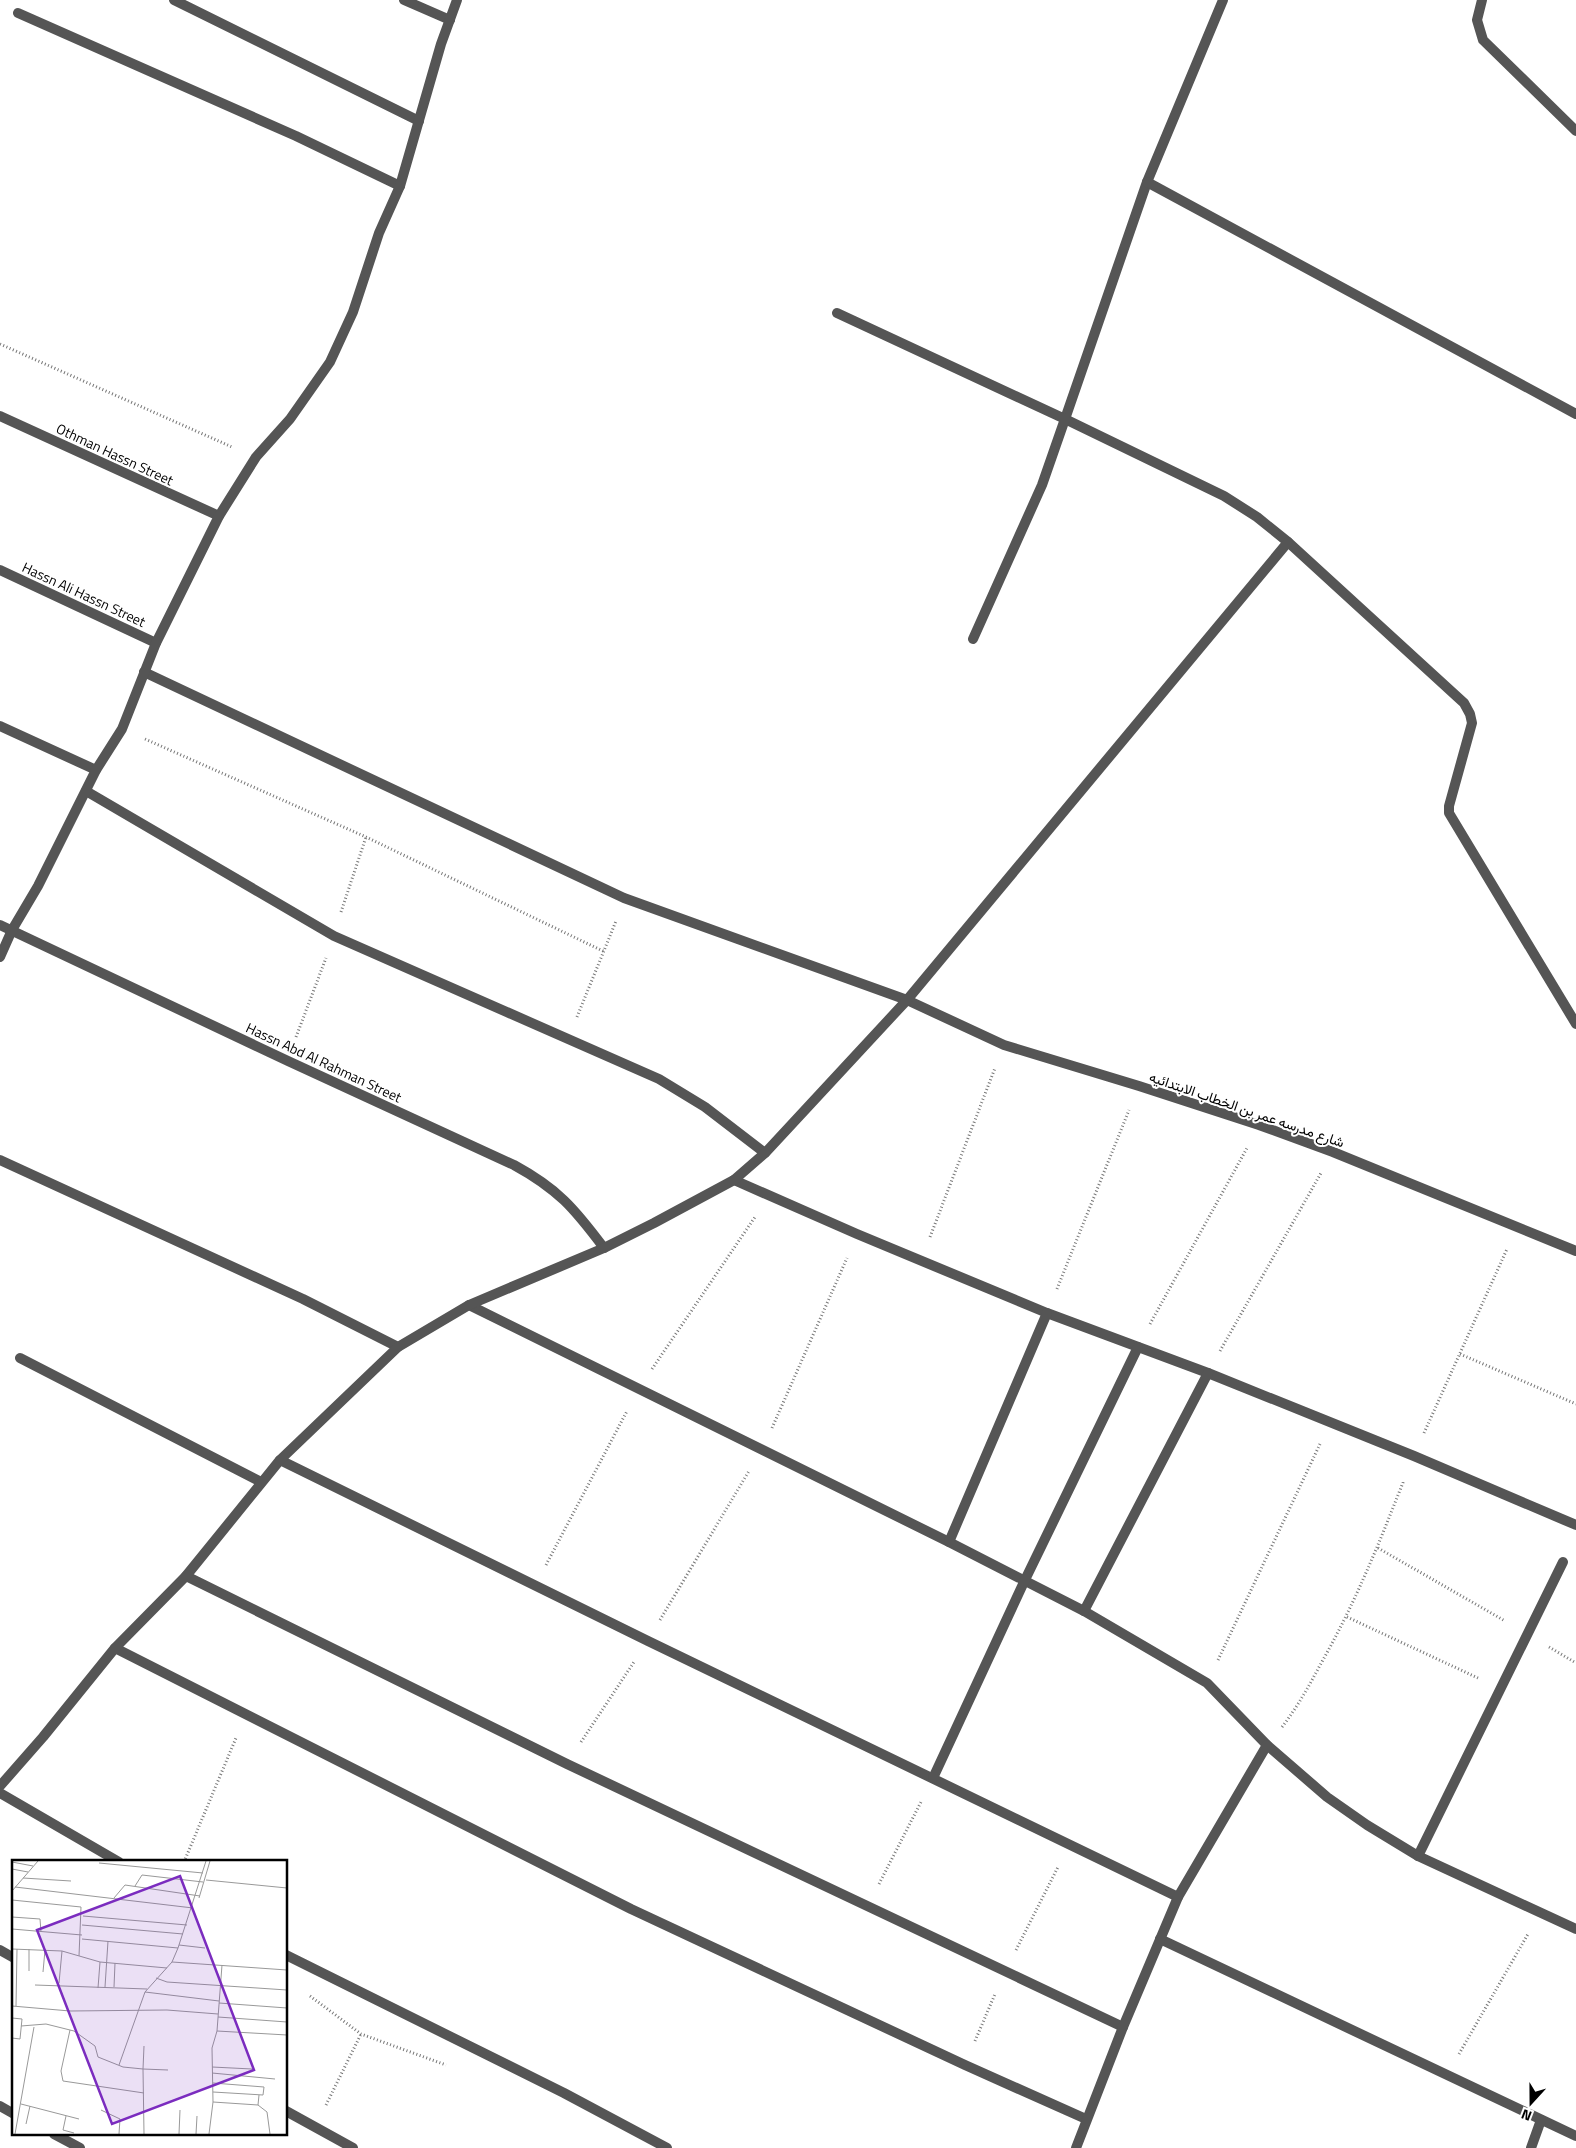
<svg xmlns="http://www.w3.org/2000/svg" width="1576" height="2148" font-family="'Titillium Web',Vazirmatn,sans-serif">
<rect width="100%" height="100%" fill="#fff"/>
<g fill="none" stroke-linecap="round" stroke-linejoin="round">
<g stroke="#777" stroke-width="3" stroke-dasharray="1 2.5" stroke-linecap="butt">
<path d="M 0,344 L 232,447"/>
<path d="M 145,739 L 366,837 L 605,952"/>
<path d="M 341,912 L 366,837"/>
<path d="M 577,1017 L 616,921"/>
<path d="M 296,1037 L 326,958"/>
<path d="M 930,1237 L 995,1068"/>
<path d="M 1057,1289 L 1129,1110"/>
<path d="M 1150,1324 L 1247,1148"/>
<path d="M 1220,1351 L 1321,1173"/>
<path d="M 1460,1354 L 1576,1404"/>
<path d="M 652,1369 L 755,1217"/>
<path d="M 772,1428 L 847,1258"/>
<path d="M 1424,1433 L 1507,1249"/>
<path d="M 1378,1548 L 1505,1621"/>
<path d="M 546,1565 L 627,1411"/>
<path d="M 1347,1617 L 1478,1678"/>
<path d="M 660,1620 L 749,1471"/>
<path d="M 1549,1647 L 1576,1663"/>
<path d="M 1218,1660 L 1320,1444"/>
<path d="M 1282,1727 C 1299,1705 1311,1682 1324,1658 C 1356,1601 1380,1541 1404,1480"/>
<path d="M 581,1742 L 634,1662"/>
<path d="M 184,1862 L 236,1738"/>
<path d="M 879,1884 L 922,1800"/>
<path d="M 1016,1950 L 1058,1867"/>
<path d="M 310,1996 L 361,2034 L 446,2065"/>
<path d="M 975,2041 L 995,1994"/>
<path d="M 1459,2054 L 1528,1934"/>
<path d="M 326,2105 L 361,2034"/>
</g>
<g stroke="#555" stroke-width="10">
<path d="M 174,0 L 419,121"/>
<path d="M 404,0 L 450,20"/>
<path d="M 1223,0 L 1147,182 L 1065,419 L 1224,496 L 1257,517 L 1288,542 L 1464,703 L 1470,714 L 1472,723 L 1449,806 L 1449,813 L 1576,1024"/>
<path d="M 1482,0 L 1477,20 L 1483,40 L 1576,131"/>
<path d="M 18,13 L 296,136 L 400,186"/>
<path d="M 1147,182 L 1576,414"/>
<path d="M 837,313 L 1065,419 L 1042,485 L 973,639"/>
<path d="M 0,416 L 219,516"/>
<path d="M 0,570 L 156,643"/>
<path d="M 144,672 L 624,898 L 907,1000 L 1004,1045 L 1139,1086 L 1259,1125 L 1333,1152 L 1576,1251"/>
<path d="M 0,726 L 96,770"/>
<path d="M 86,791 L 334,936 L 659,1079 L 705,1107 L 765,1153"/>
<path d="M 0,925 L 288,1061 L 514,1165 C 558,1189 574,1208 604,1248"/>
<path d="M 0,957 L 12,930 L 38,886 L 96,770 L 122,729 L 156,643 L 219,516 L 256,457 L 290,419 L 330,362 L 353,312 L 379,233 L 400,186 L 441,44 L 457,0"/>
<path d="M 0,1160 L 303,1299 L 398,1347"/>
<path d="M 734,1180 L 857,1234 L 1047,1313 L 1208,1373 L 1414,1456 L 1576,1525"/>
<path d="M 469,1305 L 949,1542 L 1084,1611 L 1207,1683 L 1267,1745 L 1327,1797 L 1367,1825 L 1418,1856 L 1576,1929"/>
<path d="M 20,1358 L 261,1482"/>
<path d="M 280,1460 L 648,1641 L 1178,1897"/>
<path d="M 949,1542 L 1047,1313"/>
<path d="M 186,1576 L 567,1764 L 1123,2027"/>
<path d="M 1084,1611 L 1208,1373"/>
<path d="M 115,1648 L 631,1909 L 965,2065 L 1086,2119"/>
<path d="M 933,1778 L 1024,1582 L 1138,1347"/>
<path d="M 0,1786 L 43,1737 L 115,1648 L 186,1576 L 280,1460 L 398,1347 L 469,1305 L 604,1248 L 654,1223 L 734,1180 L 765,1153 L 907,1000 L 1288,542"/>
<path d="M 0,1793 L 119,1862"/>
<path d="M 1418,1856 L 1563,1562"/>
<path d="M 1160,1939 L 1576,2136"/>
<path d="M 0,1950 L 14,1958"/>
<path d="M 286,1955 L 564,2093 L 667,2148"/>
<path d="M 0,2106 L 14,2114"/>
<path d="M 286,2111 L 353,2148"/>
<path d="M 54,2134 L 80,2148"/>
<path d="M 1076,2148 L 1123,2027 L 1178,1897 L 1267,1745"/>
<path d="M 1531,2148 L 1541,2120"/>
</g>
</g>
<g text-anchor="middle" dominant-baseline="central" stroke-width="4" stroke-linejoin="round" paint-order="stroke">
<g font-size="14" fill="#000" stroke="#fff">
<text transform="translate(115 454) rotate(25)">Othman Hassn Street</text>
<text transform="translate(84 594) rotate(25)">Hassn Ali Hassn Street</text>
<text transform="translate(324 1062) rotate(25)">Hassn Abd Al Rahman Street</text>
<text transform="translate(1247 1109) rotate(19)">شارع مدرسه عمر بن الخطاب الابتدائيه</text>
</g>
</g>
<g transform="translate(12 1860)">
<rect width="275" height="275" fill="#fff"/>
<path fill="none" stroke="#999" stroke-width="1" d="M 0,2 L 21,6M 87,3 L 191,13M 0,9 L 16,12M 11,18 L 59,21M 194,20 L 275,28M 123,26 L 130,15 L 191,22M 3,27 L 181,48M 0,31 L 26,1M 102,38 L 113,25 L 188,36M 187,38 L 198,1M 0,40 L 69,47 L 67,96M 71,56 L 175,65M 0,57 L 28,59 L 29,72M 70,65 L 171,74M 0,69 L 70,75M 70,79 L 166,88M 167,85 L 193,88M 0,89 L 50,91 L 88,102 L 155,108M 160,102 L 275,110M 17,111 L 17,89M 31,112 L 33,90M 144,118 L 155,122 L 275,130M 47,123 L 50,91M 23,125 L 135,129M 93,127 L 96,81M 102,127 L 103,103M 86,128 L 88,102M 133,132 L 207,141M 207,143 L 275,148M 0,146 L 58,151 L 155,150 L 206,154M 4,146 L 5,89M 206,157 L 275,162M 0,158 L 10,159 L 8,179 L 0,178M 9,166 L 34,164 L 62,171 L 83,186 L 86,197 L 111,207 L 131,209 L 132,274M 58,170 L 49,211 L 51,221 L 132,233M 205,171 L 275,175M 132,186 L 131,209 L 156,210M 107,205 L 133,132 L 160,102 L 166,88 L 194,1M 200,207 L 240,209M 200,213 L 263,219M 201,223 L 252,227 L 251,235 L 201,232M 201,242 L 246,245 L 247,235M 9,244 L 67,259M 246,245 L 255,252 L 258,274M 89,250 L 108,259 L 107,274M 54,256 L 51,270 L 62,273M 14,264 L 18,246M 3,274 L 22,167M 167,274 L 168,250M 184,274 L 185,256M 197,274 L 201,242 L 200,188 L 205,171 L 210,105"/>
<path fill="#7b2cbf" fill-opacity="0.15" stroke="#7b2cbf" stroke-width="2.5" d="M 168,16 L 242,210 L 100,264 L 25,70 Z"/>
<rect width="275" height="275" fill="none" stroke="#000" stroke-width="2.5"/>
</g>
<g transform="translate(1531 2103) rotate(201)" stroke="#ffffff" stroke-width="4" paint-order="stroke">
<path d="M0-4L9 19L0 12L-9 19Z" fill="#000000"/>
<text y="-8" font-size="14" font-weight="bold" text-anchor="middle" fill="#000000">N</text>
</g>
</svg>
